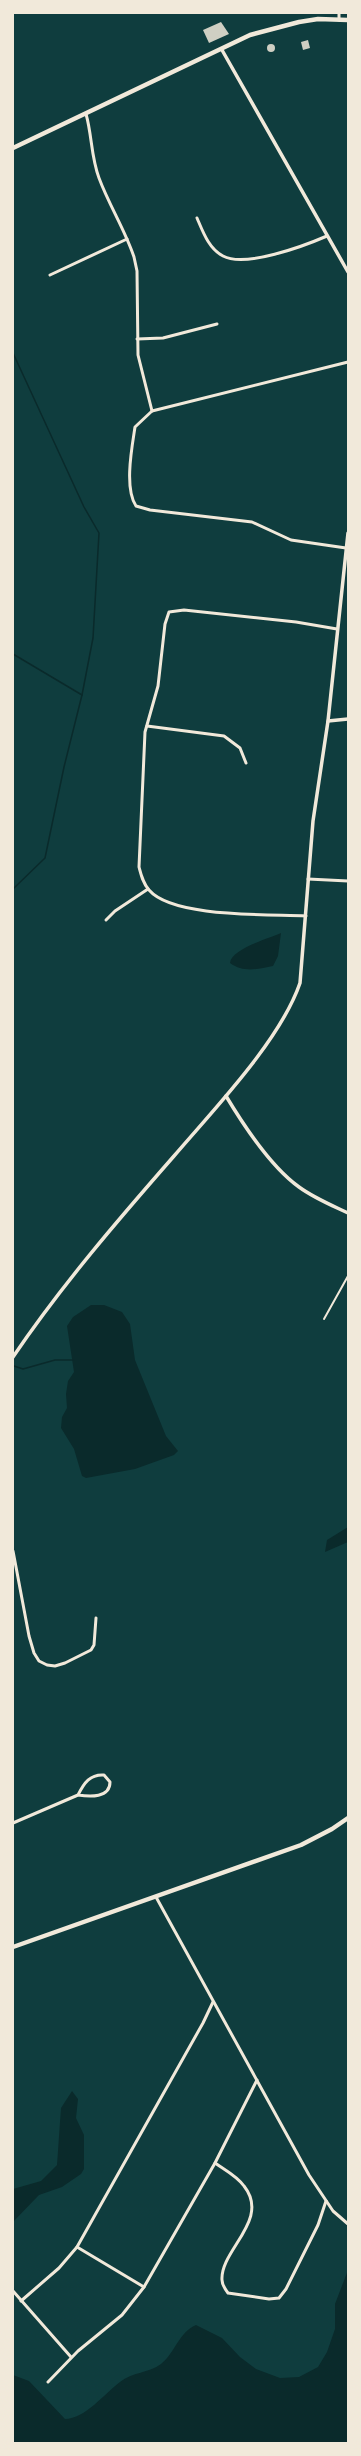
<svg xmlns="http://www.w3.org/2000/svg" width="361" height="2456" font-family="Mulish,sans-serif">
<rect width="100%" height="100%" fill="#0f3d3e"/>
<g fill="#0a2a2b">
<path d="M 281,933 L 278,956 L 273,966 C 257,969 244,973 230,963 C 231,949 270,938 281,933 Z"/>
<path d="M 91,1305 L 104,1305 L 122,1312 L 130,1324 L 135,1360 L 166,1436 L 178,1451 L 174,1455 L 135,1469 L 86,1478 L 82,1476 L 74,1449 L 61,1428 L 62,1417 L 67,1408 L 66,1394 L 68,1381 L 74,1372 L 67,1326 L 73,1317 Z"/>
<path d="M 348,1527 L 348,1542 L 325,1552 L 327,1540 Z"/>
<path d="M 72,2091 L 78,2099 L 76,2118 L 84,2135 L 84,2169 L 81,2174 L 62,2187 L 39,2195 L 13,2222 L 13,2189 L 41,2181 L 57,2165 L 61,2108 Z"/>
<path d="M 348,2270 L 348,2443 L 13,2443 L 13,2375 L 29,2381 L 65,2419 C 85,2419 105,2393 120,2382 C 132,2372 149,2373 161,2364 C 175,2353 179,2332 196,2325 L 222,2338 L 240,2357 L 256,2369 L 280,2378 L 299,2377 L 318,2367 L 327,2352 L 335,2329 L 335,2304 Z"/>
</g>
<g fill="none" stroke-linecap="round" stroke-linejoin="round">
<g stroke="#0a2a2b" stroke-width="1.5">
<path d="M 13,353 L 84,507 L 99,533 L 93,638 L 82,695 L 64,767 L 45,858 L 13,889"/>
<path d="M 13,654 L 82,695"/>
<path d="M 14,1366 L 23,1369 L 55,1360 L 74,1360"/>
</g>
</g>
<g fill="#cfcfc3">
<path d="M 221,22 L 229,34 L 209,43 L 203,30 Z"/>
<path d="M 308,40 L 310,48 L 303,50 L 301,42 Z"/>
<circle cx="271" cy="48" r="4"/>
</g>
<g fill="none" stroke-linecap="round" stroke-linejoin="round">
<path stroke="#f1e9da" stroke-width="2" d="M 324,1319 L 348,1276"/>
<g stroke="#f1e9da" stroke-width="3">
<path d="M 339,13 L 339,20"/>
<path d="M 86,114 C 92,135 91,157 99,178 C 109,205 125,230 134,257 L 137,271 L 138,355 L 152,411"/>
<path d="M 197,218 C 203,232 209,249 223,256 C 245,268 304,246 327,236"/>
<path d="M 50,275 L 127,239"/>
<path d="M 137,339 L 163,338 L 217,324"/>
<path d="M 346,548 L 291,540 L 252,522 L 150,510 L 136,506 C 124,488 132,447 135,427 L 152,411 L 348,362"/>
<path d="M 147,726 L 224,736 L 240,748 L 246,763"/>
<path d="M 308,879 L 348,881"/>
<path d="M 306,916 C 269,914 173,918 149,890 C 143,883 141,875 139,867 L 145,732 L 158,686 L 165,624 L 169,612 L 184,610 L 296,622 L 337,629"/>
<path d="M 106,920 L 115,911 L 148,889"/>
<path d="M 13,1551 L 29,1636 L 34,1653 L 39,1661 L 47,1665 L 55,1666 L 65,1663 L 91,1650 L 94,1645 L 96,1618"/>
<path d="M 13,1823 L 78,1795 C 90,1797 110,1798 110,1782 L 104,1775 C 90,1774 84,1783 78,1795"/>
<path d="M 156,1897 L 309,2175 L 333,2211 L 348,2224"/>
<path d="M 215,2163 C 225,2170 237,2176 244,2186 C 271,2220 220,2250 222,2280 C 222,2285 225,2289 228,2293 L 269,2299 L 279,2298 L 286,2289 L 318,2225 L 326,2201"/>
<path d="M 77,2247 L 144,2287"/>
<path d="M 13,2291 L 71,2357"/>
<path d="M 21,2301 L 59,2268 L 77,2247 L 203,2023 L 213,2002"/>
<path d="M 48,2382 L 78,2351 L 122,2315 L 144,2287 L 215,2163 L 257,2080"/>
</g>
<g stroke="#f1e9da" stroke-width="3.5">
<path d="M 222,50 L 348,272"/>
<path d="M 328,721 L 348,719"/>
<path d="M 226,1096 C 244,1126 271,1167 299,1187 C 314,1198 331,1205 348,1213"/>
<path d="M 13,1357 C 61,1286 118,1220 174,1156 C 214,1109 280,1041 300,983 L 313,821 L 328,721 L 348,533"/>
</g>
<g stroke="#f1e9da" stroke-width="4.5">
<path d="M 13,148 L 250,35 L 299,22 L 318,19 L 348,20"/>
<path d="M 13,1947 L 301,1845 L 332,1829 L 348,1818"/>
</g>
</g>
<rect width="361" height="2456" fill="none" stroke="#f1e9da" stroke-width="28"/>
</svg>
